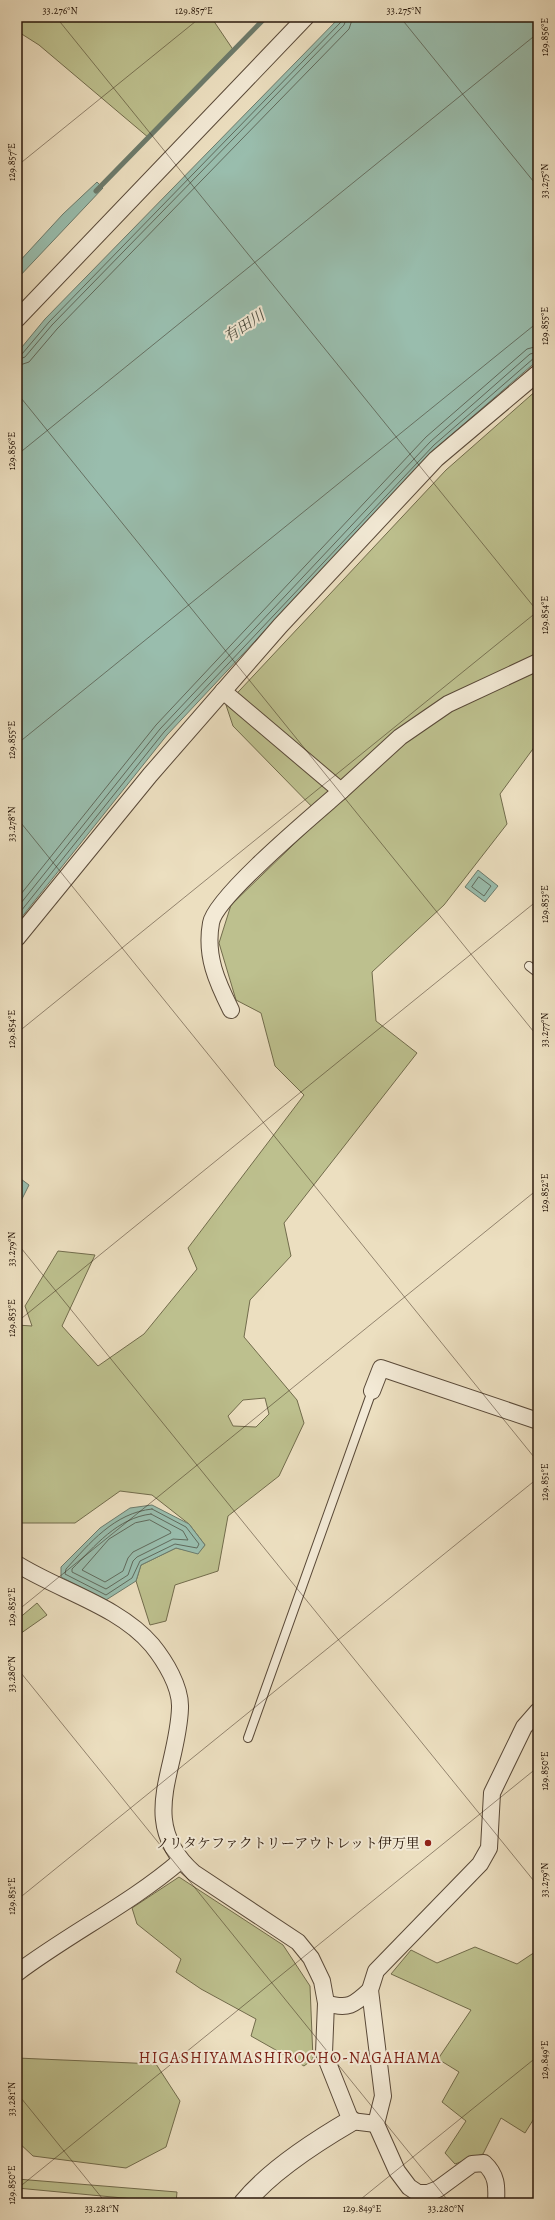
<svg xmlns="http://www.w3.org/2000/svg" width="555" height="2220" font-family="Alegreya,'Noto Serif JP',serif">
<rect width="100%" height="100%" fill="#ecdfc0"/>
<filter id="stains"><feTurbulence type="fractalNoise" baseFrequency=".005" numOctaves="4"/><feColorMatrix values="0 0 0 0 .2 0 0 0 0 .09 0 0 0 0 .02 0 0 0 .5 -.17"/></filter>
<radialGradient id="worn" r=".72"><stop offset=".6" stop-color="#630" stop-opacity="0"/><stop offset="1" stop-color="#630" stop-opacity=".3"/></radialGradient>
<g fill="#bdc08e" stroke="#726c4c" fill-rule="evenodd">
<path d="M 17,17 L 211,17 L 234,51 L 149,138 L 39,45 L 17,31 Z"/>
<path d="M 538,389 L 538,742 L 500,794 L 507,824 L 444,905 L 372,972 L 376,1021 L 417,1053 L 284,1223 L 291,1256 L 250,1300 L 244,1337 L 297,1400 L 304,1423 L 279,1476 L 228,1516 L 218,1571 L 175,1585 L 166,1621 L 150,1625 L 136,1581 L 141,1565 L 176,1548 L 198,1553 L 205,1545 L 189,1524 L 152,1495 L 120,1491 L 75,1523 L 17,1523 L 17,1325 L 32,1326 L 25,1306 L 58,1251 L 95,1255 L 62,1326 L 98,1366 L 144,1334 L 197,1269 L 188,1248 L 304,1095 L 275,1066 L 261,1013 L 236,1000 L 219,943 L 231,905 L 322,817 L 233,726 L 226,705 L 446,470 ZM 265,1398 L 269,1414 L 256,1427 L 233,1426 L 228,1416 L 243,1400 Z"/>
<path d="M 37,1603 L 47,1615 L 17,1636 L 17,1620 Z"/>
<path d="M 179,1877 L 283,1945 L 310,1986 L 313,2059 L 304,2066 L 251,2036 L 256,2019 L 201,1989 L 176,1972 L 181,1959 L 137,1924 L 132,1908 Z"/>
<path d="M 475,1947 L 517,1964 L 538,1950 L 538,2112 L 525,2133 L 501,2118 L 483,2154 L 455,2164 L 445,2153 L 466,2121 L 442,2102 L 459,2072 L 438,2059 L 471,2010 L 391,1974 L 411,1950 L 437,1963 Z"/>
<path d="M 17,2058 L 156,2064 L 180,2101 L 166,2147 L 126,2168 L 33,2156 L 17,2141 Z"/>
<path d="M 17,2179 L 177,2192 L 176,2203 L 17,2188 Z"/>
</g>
<g fill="#99bdad" stroke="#6c7b6c">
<path d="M 340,17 L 538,17 L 538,360 L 436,448 L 167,735 L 17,923 L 17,353 L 45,319 Z"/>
<path d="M 97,182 L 103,188 L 17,279 L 17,264 L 63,214 Z"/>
<path d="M 478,870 L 498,886 L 485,902 L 465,887 Z"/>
<path d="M 17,1176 L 29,1185 L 20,1203 L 17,1202 Z"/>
<path d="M 152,1505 L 189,1524 L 205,1545 L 198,1554 L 176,1548 L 141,1565 L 136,1581 L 106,1600 L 61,1577 L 61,1567 L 100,1528 L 130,1508 Z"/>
</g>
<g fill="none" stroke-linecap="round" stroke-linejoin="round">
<g stroke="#606a5c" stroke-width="1">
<path d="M 17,355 L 22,354 L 49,322 L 341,22 L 342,17"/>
<path d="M 17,360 L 25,357 L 52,325 L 344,25 L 347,17"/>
<path d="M 17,366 L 29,362 L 57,329 L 349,29 L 353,17"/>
<path d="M 479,877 L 491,886 L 484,896 L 472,887 Z"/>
<path d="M 17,899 L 156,725 L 426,437 L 527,349 L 538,346"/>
<path d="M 17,908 L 160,729 L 430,442 L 530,354 L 538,352"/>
<path d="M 17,916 L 164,732 L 434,445 L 534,358 L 538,357"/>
<path d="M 152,1509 L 186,1527 L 199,1544 L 197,1548 L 175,1544 L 140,1561 L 132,1578 L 106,1595 L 65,1574 L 66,1569 C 90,1543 114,1513 152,1509 Z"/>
<path d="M 151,1514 L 183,1531 L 188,1540 L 173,1539 L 137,1557 L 133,1561 L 128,1575 L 106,1589 L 72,1572 L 72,1569 C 95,1546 117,1518 151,1514 Z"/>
<path d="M 150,1520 L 170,1531 L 171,1533 L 133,1552 L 128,1558 L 123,1571 L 105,1582 L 82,1570 L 109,1539 L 135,1523 Z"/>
</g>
<path stroke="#6c7b6c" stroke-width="5" d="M 96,191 L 266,17"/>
<g stroke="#594938" stroke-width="10">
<g id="service">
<path d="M 529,966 L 538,973"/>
<path d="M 248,1738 L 372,1391"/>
</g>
</g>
<g stroke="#594938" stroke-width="18">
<g id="minor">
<path d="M 17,319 L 306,17"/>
<path d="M 223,691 L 341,791 L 400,737 L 448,704 L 538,662"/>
<path d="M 17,938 L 150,775 L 280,626 L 436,459 L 538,373"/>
<path d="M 231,1010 C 217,982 205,956 211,923 C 215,897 316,813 341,791"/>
<path d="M 372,1391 L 381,1368 L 538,1421"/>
<path d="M 17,1564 C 60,1591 119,1606 152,1645 C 165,1661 181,1687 180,1708 C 178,1770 136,1822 194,1873 L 298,1942 L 311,1958 L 322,1981 L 326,2003 L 324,2053 L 351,2121 L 376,2124"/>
<path d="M 17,1973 C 70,1933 130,1904 180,1861"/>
<path d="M 326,2003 C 348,2010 354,2005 370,1990"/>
<path d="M 496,2203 C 497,2186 497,2175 484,2163 L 472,2164 L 438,2189 L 428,2193 L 418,2193 L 409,2187 L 397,2171 L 376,2124 L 383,2096 L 370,1990 L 376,1971 L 480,1864 L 489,1848 L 492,1793 L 524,1727 L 538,1711"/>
</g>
</g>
<g stroke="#594938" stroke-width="22">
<path id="tertiary" d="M 244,2203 C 270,2171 315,2142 351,2121"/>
</g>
<use href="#service" stroke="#f3ead6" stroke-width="8"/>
<use href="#minor" stroke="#f3ead6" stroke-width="16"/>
<use href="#tertiary" stroke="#f3ead6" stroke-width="20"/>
</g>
<path fill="none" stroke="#28170a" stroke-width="1" stroke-opacity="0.45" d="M 56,17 L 538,612M 400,17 L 538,187M 17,166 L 201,17M 17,393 L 538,1037M 17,455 L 538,33M 17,744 L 538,322M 17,818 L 538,1462M 17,1033 L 538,611M 17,1243 L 538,1886M 17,1322 L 538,900M 17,1611 L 538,1189M 17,1668 L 450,2203M 17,1900 L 538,1478M 17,2093 L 106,2203M 17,2189 L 538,1767M 356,2203 L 538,2056"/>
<circle fill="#8f2418" stroke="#f3ead6" stroke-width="1.5" cx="428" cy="1843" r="4"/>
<g text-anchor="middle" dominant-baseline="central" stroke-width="4" stroke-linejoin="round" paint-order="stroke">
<g font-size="14" fill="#28170a" stroke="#f3ead6" text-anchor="end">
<text x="420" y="1843">ノリタケファクトリーアウトレット伊万里</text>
</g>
<g font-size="15" font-style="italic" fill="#505143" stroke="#f3ead6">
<text transform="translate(244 326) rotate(-33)">有田川</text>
</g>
<g font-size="16" letter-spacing="1" fill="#7a1f14" stroke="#f3ead6">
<text x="290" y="2058">HIGASHIYAMASHIROCHO-NAGAHAMA</text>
</g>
</g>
<rect width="555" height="2220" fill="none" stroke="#ecdfc0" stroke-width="44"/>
<rect x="22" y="22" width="511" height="2176" fill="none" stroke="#28170a" stroke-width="1.5"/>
<g font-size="10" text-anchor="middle" fill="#28170a">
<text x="60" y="14">33.276°N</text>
<text x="194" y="14">129.857°E</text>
<text x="404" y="14">33.275°N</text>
<text transform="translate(544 37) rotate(-90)" y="4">129.856°E</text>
<text transform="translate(11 162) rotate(-90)" y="4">129.857°E</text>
<text transform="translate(544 181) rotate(-90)" y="4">33.275°N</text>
<text transform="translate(544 326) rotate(-90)" y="4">129.855°E</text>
<text transform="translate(11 451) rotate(-90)" y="4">129.856°E</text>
<text transform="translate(544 615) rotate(-90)" y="4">129.854°E</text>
<text transform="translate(11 740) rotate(-90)" y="4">129.855°E</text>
<text transform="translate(11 824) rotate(-90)" y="4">33.278°N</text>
<text transform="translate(544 904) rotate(-90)" y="4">129.853°E</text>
<text transform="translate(11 1029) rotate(-90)" y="4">129.854°E</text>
<text transform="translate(544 1030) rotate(-90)" y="4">33.277°N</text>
<text transform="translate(544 1193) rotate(-90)" y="4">129.852°E</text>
<text transform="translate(11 1249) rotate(-90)" y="4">33.279°N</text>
<text transform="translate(11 1318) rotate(-90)" y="4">129.853°E</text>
<text transform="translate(544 1482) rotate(-90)" y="4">129.851°E</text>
<text transform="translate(11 1607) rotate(-90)" y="4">129.852°E</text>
<text transform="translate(11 1674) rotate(-90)" y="4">33.280°N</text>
<text transform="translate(544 1771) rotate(-90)" y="4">129.850°E</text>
<text transform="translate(544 1880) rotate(-90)" y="4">33.279°N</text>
<text transform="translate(11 1896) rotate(-90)" y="4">129.851°E</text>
<text transform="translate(544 2060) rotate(-90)" y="4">129.849°E</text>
<text transform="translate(11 2099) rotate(-90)" y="4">33.281°N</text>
<text transform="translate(11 2185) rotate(-90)" y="4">129.850°E</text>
<text x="102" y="2212">33.281°N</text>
<text x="362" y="2212">129.849°E</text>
<text x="446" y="2212">33.280°N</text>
</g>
<rect width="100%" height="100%" filter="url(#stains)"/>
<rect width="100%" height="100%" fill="url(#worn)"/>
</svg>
